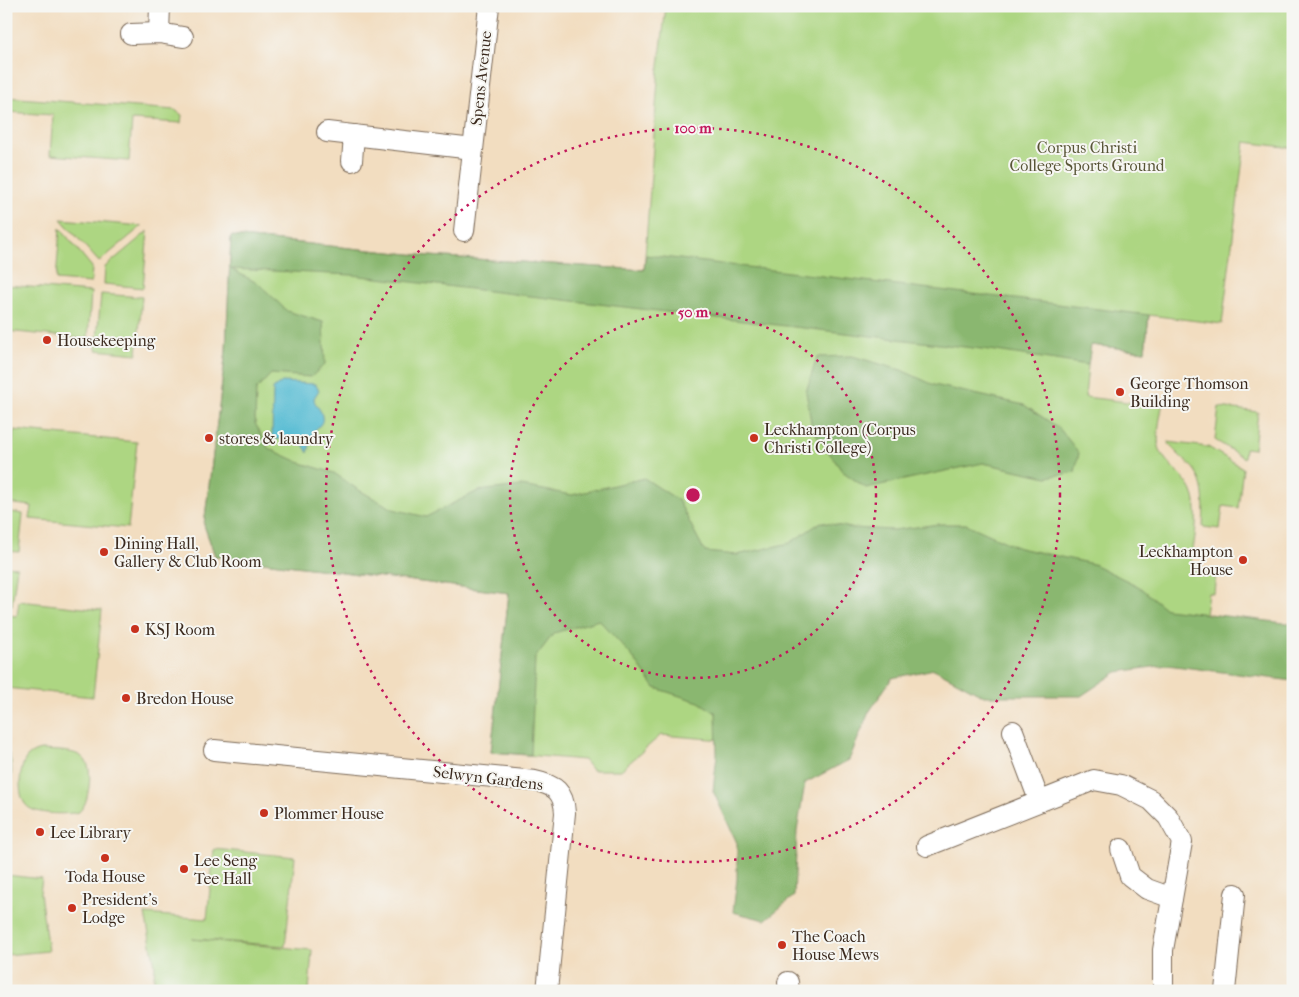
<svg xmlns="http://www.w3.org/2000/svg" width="1299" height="997" font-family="'IM FELL French Canon',serif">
<rect width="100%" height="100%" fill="#f6f6f2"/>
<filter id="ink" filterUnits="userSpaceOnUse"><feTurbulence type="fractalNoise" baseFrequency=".02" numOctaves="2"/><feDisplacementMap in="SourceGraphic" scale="10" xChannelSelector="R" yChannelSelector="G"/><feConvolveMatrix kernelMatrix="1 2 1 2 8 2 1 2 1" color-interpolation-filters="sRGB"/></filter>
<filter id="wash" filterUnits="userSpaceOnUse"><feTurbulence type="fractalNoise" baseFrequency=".0096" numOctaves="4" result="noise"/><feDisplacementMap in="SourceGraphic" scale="20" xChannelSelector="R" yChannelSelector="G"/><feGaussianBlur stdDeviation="1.12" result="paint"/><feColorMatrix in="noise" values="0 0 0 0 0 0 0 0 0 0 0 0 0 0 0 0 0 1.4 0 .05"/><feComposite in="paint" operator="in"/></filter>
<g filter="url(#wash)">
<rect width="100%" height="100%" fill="#f2ddc0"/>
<g fill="#add682" stroke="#748050">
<path d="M 666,6 L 1293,6 L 1293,148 L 1245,142 L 1222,324 L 1149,315 L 1145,351 L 1090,345 L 1085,397 L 1144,404 L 1145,399 L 1163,401 C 1161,415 1156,433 1159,447 C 1164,466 1189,476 1194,497 C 1200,519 1193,547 1190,569 L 1216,573 L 1214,593 L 1208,593 L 1205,614 L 863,574 L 834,749 L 661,735 L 621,770 L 592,770 L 584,760 L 491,752 L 509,593 L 215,556 L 204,525 L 226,351 L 231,236 L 429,256 L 644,270 L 659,66 Z"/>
<path d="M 6,97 L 175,110 L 182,115 L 181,123 L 132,120 L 129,161 L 50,155 L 53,115 L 7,112 L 6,123 Z"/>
<path d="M 61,219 L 142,226 L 99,262 Z"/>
<path d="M 60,228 L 92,267 L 91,283 L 56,280 Z"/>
<path d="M 148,231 L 143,288 L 104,284 L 105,267 Z"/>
<path d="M 6,285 L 91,292 L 88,339 L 6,331 Z"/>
<path d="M 101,294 L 142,297 L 137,354 L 96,350 Z"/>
<path d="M 1219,407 L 1258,412 L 1254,449 L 1245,448 L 1244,458 L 1215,440 Z"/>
<path d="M 14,430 L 137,442 L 128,528 L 30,519 L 32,506 L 6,503 Z"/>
<path d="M 1168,442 L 1208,447 L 1243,468 L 1238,508 L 1223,506 L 1220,529 L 1203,527 C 1204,507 1206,485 1193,468 C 1184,459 1175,453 1168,442 Z"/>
<path d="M 6,511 L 23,514 L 19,552 L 6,551 Z"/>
<path d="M 6,566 L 17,567 L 12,605 L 6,604 Z"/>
<path d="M 19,601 L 102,610 L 93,697 L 6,688 L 6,615 L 17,616 Z"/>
<path d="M 6,750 C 15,761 12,783 6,795 Z"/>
<path d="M 41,750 C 71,752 94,748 89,787 C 87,798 86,805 79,812 C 67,815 33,815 26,805 C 17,795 19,767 27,757 C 31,753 36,751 41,750 Z"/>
<path d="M 214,849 L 295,857 L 285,946 L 192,939 L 312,950 L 309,991 L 153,991 L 155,965 L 145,914 L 207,919 Z"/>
<path d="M 6,875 L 42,879 L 40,893 L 48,951 L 6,955 Z"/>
</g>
<g fill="#8ab770" stroke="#627047">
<path d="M 231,236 L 429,256 L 644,270 L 646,255 L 1149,315 L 1145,351 L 1091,345 L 1088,365 L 990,350 L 352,275 L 231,269 L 259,284 L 287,311 L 323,322 L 325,364 L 311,377 L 271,374 L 256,390 L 255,423 L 268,448 L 301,463 L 334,473 L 357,489 L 393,509 L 426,517 L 478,491 L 521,486 L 572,495 L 644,478 L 678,500 L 705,552 L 737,555 L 790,543 L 821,522 L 851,528 L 894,530 L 939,524 L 966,524 L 1019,548 L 1093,564 L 1138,586 L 1166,609 L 1293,624 L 1293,681 L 1167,665 L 1117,672 L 1081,696 L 984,696 L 934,669 L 892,678 L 869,712 L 849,760 L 805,783 L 797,831 L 794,896 L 765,920 L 733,912 L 737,879 L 737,843 L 713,791 L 717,755 L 716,713 L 699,702 L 655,688 L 632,656 L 599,620 L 554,633 L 535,658 L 531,755 L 491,752 L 509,593 L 215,556 L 204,525 L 226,351 Z"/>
<path d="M 852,356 L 901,370 L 934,385 L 1024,405 L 1059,428 L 1079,453 L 1075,472 L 1047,477 L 983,463 L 866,488 L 842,471 L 812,428 L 806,392 L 817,357 Z"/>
</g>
<path fill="#55bbd3" stroke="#487278" d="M 282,382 L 315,384 L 319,390 L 314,398 C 314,405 321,408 322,416 C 324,425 317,426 313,433 C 310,438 310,447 308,453 L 299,437 L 289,441 L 272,438 L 273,389 Z"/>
</g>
<g filter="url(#ink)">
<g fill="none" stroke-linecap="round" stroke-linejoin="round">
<g stroke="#7b6957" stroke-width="22">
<g id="street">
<path d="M 159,33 L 160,6"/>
<path d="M 131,34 L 159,33 L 183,37"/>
<path d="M 327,132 L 473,149"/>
<path d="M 352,161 L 354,135"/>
<path d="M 464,231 L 489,6"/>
<path d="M 1013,731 L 1039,800"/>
<path d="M 214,750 L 535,781 C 555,785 564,792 565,813 L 547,991"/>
<path d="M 927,846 L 1094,780 L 1121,785 L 1151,800 L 1168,817 L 1182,842 L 1163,950 L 1163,991"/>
<path d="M 1121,849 L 1130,876 L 1147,889 L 1172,898"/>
<path d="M 788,982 L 789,991"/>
<path d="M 1225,991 L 1235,894"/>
</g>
</g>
<use href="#street" stroke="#fff" stroke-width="20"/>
</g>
</g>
<g fill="none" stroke="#c2185b" stroke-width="2.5" stroke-dasharray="2.5 5">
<circle cx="693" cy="495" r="183"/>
<circle cx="693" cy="495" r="367"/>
</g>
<g fill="#c8321e" stroke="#f6f6f2" stroke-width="2">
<circle cx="47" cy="340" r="5"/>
<circle cx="1120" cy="392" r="5"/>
<circle cx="209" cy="438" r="5"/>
<circle cx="754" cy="438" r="5"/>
<circle cx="104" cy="552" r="5"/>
<circle cx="1243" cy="560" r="5"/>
<circle cx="135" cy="629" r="5"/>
<circle cx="126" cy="698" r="5"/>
<circle cx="264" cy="813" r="5"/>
<circle cx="40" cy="832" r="5"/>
<circle cx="105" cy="858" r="5"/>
<circle cx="184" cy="869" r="5"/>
<circle cx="72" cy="908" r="5"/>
<circle cx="782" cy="945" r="5"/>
</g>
<g text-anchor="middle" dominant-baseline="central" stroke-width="4" stroke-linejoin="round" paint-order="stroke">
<g font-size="16" fill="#3b2a1e" stroke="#f6f6f2">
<text transform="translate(481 78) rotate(-84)">Spens Avenue</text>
<text transform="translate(488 778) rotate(7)">Selwyn Gardens</text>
</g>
<g font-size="16" fill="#585537" stroke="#f6f6f2">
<text x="1087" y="147">Corpus Christi<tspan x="1087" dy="18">College Sports Ground</tspan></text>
</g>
<g font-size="16" fill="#3b2a1e" stroke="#f6f6f2" text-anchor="start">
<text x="57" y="340">Housekeeping</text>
<text x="1130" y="383">George Thomson<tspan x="1130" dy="18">Building</tspan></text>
<text x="764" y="429">Leckhampton (Corpus<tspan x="764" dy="18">Christi College)</tspan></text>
<text x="219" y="438">stores &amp; laundry</text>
<text x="114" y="543">Dining Hall,<tspan x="114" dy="18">Gallery &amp; Club Room</tspan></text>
<text x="1233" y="551" text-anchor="end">Leckhampton<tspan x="1233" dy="18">House</tspan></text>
<text x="145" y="629">KSJ Room</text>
<text x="136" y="698">Bredon House</text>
<text x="274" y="813">Plommer House</text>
<text x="50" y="832">Lee Library</text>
<text x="194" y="860">Lee Seng<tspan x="194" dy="18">Tee Hall</tspan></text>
<text x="105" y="876" text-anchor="middle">Toda House</text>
<text x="82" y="899">President's<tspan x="82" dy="18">Lodge</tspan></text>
<text x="792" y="936">The Coach<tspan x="792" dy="18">House Mews</tspan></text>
</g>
</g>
<circle cx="693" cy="495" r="8" fill="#c2185b" stroke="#f6f6f2" stroke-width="2.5"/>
<g font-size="15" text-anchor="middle" font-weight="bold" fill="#c2185b" stroke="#f6f6f2" stroke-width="4" stroke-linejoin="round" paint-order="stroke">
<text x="693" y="133">100 m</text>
<text x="693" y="317">50 m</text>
</g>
<rect width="1299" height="997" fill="none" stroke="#f6f6f2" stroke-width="25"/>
</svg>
